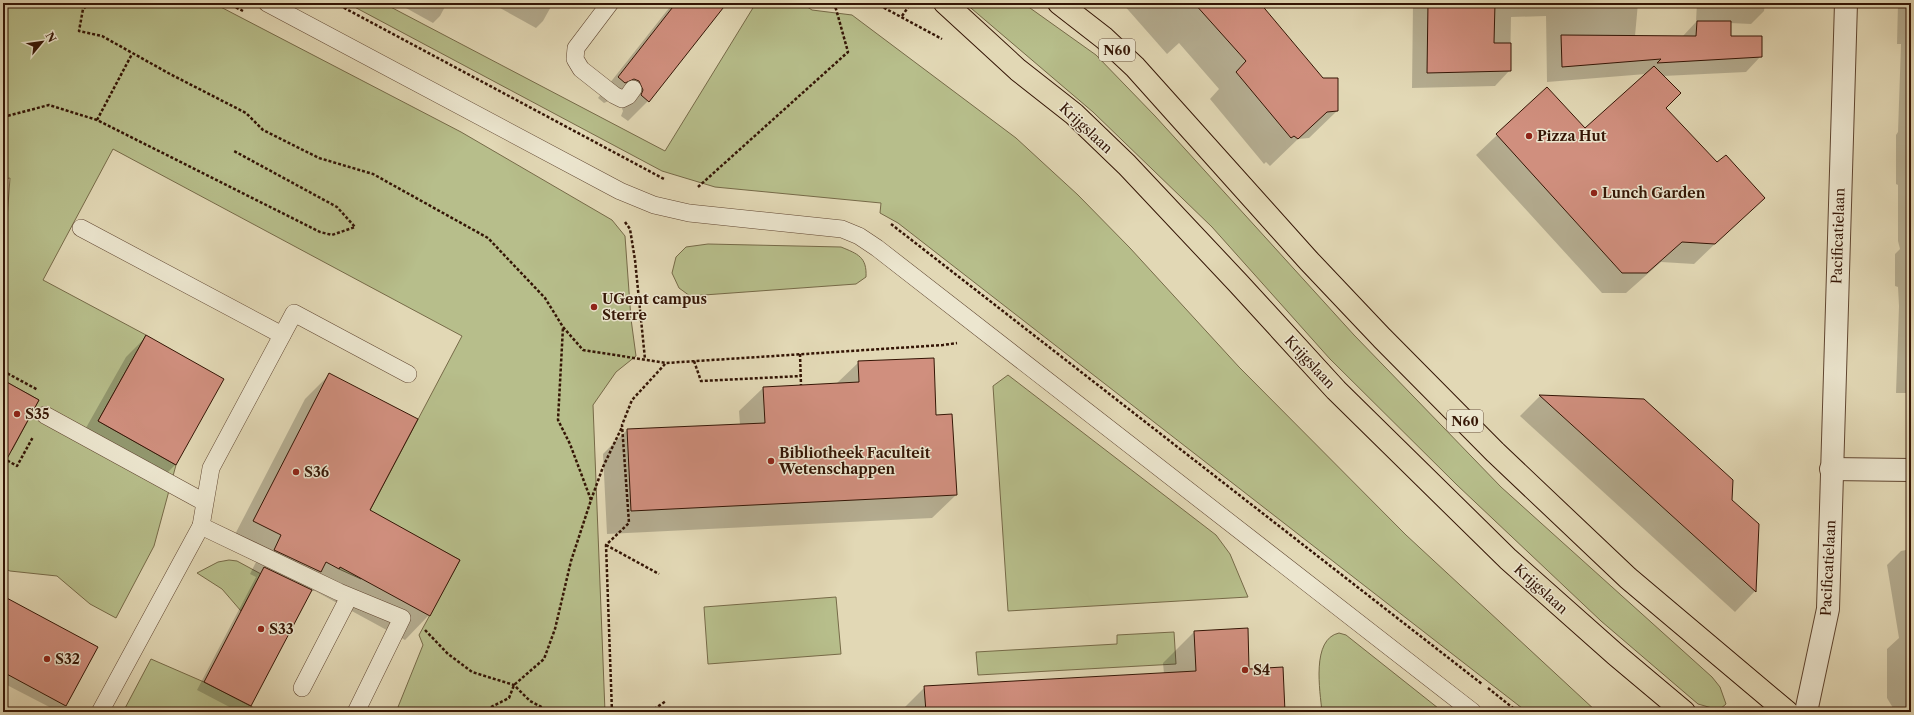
<svg xmlns="http://www.w3.org/2000/svg" width="1914" height="715" font-family="'Libre Caslon Text',serif">
<rect width="100%" height="100%" fill="#e2d8b5"/>
<filter id="stains"><feTurbulence type="fractalNoise" baseFrequency=".005" numOctaves="4"/><feColorMatrix values="0 0 0 0 .2 0 0 0 0 .09 0 0 0 0 .02 0 0 0 .5 -.17"/></filter>
<radialGradient id="worn" r=".72"><stop offset=".6" stop-color="#630" stop-opacity="0"/><stop offset="1" stop-color="#630" stop-opacity=".3"/></radialGradient>
<g fill="#b7be8b" stroke="#766a48">
<path d="M 3,3 L 213,3 L 461,132 L 612,220 L 625,236 L 631,319 L 636,356 L 616,372 L 593,405 L 605,712 L 396,712 L 423,645 L 419,635 L 460,560 L 391,523 L 361,579 L 339,569 L 462,336 L 113,149 L 43,280 L 146,335 L 98,421 L 176,465 L 154,546 L 116,618 L 90,604 L 57,576 L 10,571 L 3,568 L 3,445 L 12,450 L 39,400 L 3,380 L 3,274 L 10,178 L 3,179 Z"/>
<path d="M 347,3 L 383,3 L 665,151 L 756,3 L 801,3 L 812,10 L 852,15 L 1016,138 L 1078,195 L 1130,248 L 1239,367 L 1406,535 L 1597,712 L 1527,712 L 898,223 L 880,213 L 881,203 L 715,187 L 662,171 Z"/>
<path d="M 965,3 L 1023,3 L 1096,55 L 1155,116 L 1354,335 L 1501,487 L 1712,677 L 1720,687 L 1726,704 L 1719,710 L 1698,704 L 1601,621 L 1457,485 L 1330,359 L 1212,227 L 1093,112 Z"/>
<path d="M 708,244 L 841,247 C 858,254 867,257 866,277 L 856,284 L 690,296 L 679,288 L 672,273 L 676,257 L 686,247 Z"/>
<path d="M 1008,375 L 1216,535 L 1230,554 L 1248,597 L 1008,611 L 993,386 Z"/>
<path d="M 229,560 L 237,561 L 261,574 L 241,611 L 222,589 L 197,573 L 218,562 Z"/>
<path d="M 836,597 L 841,654 L 708,664 L 704,607 Z"/>
<path d="M 1174,632 L 1176,664 L 978,675 L 976,652 L 1117,644 L 1117,635 Z"/>
<path d="M 1339,633 L 1346,635 L 1443,712 L 1322,712 C 1320,691 1311,639 1339,633 Z"/>
<path d="M 151,659 L 204,682 L 262,712 L 123,712 Z"/>
</g>
<g fill="#0003">
<path d="M 397,3 L 447,3 L 440,16 L 433,23 Z"/>
<path d="M 491,3 L 553,3 L 543,21 L 536,28 Z"/>
<path d="M 673,3 L 722,3 L 648,101 L 628,121 L 621,116 L 623,111 L 619,101 L 613,99 L 604,103 L 598,98 Z"/>
<path d="M 1122,3 L 1264,3 L 1263,8 L 1337,111 L 1309,138 L 1298,139 L 1270,166 L 1266,162 L 1264,164 L 1210,99 L 1219,89 L 1179,43 L 1167,54 Z"/>
<path d="M 1413,3 L 1638,3 L 1635,36 L 1682,37 L 1697,21 L 1696,21 L 1697,3 L 1765,3 L 1764,11 L 1751,24 L 1730,23 L 1730,37 L 1761,56 L 1746,72 L 1663,76 L 1665,108 L 1717,164 L 1763,198 L 1694,264 L 1661,262 L 1626,293 L 1602,293 L 1476,155 L 1547,88 L 1585,130 L 1646,74 L 1547,82 L 1546,16 L 1511,17 L 1510,70 L 1495,86 L 1412,88 Z"/>
<path d="M 1898,3 L 1911,3 L 1911,393 L 1896,393 L 1899,306 L 1898,287 L 1895,286 L 1895,254 L 1900,249 L 1898,241 L 1898,185 L 1896,184 L 1896,135 L 1898,132 L 1901,44 L 1897,44 Z"/>
<path d="M 146,337 L 223,379 L 175,465 L 155,485 L 78,442 L 126,357 Z"/>
<path d="M 859,362 L 935,416 L 956,495 L 932,518 L 607,534 L 603,454 L 627,430 L 740,425 L 739,411 L 763,388 L 836,384 Z"/>
<path d="M 330,374 L 368,511 L 429,615 L 405,640 L 315,591 L 310,591 L 250,706 L 244,712 L 239,712 L 197,690 L 256,577 L 250,574 L 257,560 L 229,546 L 305,399 Z"/>
<path d="M 1540,396 L 1731,501 L 1758,524 L 1755,591 L 1735,612 L 1520,416 Z"/>
<path d="M 1911,549 L 1911,712 L 1905,712 L 1893,708 L 1887,698 L 1887,649 L 1899,638 L 1887,565 L 1901,551 Z"/>
<path d="M 3,597 L 66,705 L 59,712 L 3,683 Z"/>
<path d="M 1194,632 L 1248,670 L 1284,712 L 900,712 L 925,687 L 1164,674 L 1163,663 Z"/>
</g>
<g fill="#d08f7e" stroke="#341505">
<path d="M 676,3 L 727,3 L 649,102 L 641,95 L 643,90 L 639,81 L 634,79 L 625,83 L 618,77 Z"/>
<path d="M 1194,3 L 1260,3 L 1323,78 L 1338,78 L 1338,111 L 1327,112 L 1298,139 L 1294,136 L 1291,138 L 1236,72 L 1246,61 Z"/>
<path d="M 1428,3 L 1495,3 L 1494,43 L 1511,43 L 1511,71 L 1427,73 Z"/>
<path d="M 1697,21 L 1731,21 L 1731,36 L 1762,36 L 1762,57 L 1657,63 L 1661,59 L 1562,67 L 1561,35 L 1696,36 Z"/>
<path d="M 1654,66 L 1681,93 L 1666,108 L 1717,162 L 1726,155 L 1765,198 L 1715,244 L 1682,242 L 1647,273 L 1622,273 L 1496,134 L 1547,87 L 1585,128 Z"/>
<path d="M 146,335 L 224,379 L 176,465 L 98,421 Z"/>
<path d="M 934,358 L 936,415 L 952,414 L 957,495 L 631,511 L 627,429 L 765,423 L 763,387 L 859,382 L 858,361 Z"/>
<path d="M 329,373 L 418,419 L 370,510 L 460,560 L 430,616 L 340,567 L 339,569 L 326,562 L 321,572 L 274,550 L 281,535 L 253,521 Z"/>
<path d="M 3,380 L 39,400 L 3,466 Z"/>
<path d="M 1539,395 L 1644,399 L 1733,480 L 1732,500 L 1759,524 L 1756,592 Z"/>
<path d="M 264,567 L 312,590 L 251,706 L 204,682 Z"/>
<path d="M 3,596 L 98,647 L 66,706 L 3,672 Z"/>
<path d="M 1248,628 L 1249,669 L 1283,667 L 1285,712 L 926,712 L 924,686 L 1196,671 L 1194,631 Z"/>
</g>
<g fill="none" stroke-linecap="round" stroke-linejoin="round">
<g stroke="#604631" stroke-width="18">
<g id="lane">
<path d="M 267,3 L 620,191 L 654,205 L 689,213 L 842,229 L 859,236 L 877,248 L 1473,712"/>
<path d="M 610,3 L 576,48 L 575,59 L 581,69 L 614,95 L 622,99 L 628,96 L 633,89"/>
<path d="M 81,228 L 282,335"/>
<path d="M 45,415 L 204,502"/>
<path d="M 201,526 L 339,592 L 402,618 L 356,712"/>
<path d="M 302,688 L 349,597"/>
<path d="M 100,712 L 201,526 L 211,468 L 294,313 L 408,374"/>
</g>
</g>
<g stroke="#604631" stroke-width="24">
<g id="street">
<path d="M 1831,469 L 1911,470"/>
<path d="M 1806,712 L 1828,609 L 1846,3"/>
</g>
</g>
<g stroke="#341505" stroke-width="24">
<g id="primary">
<path d="M 945,3 L 1018,70 L 1074,114 L 1127,165 L 1239,284 L 1336,390 L 1508,559 L 1615,654 L 1684,712"/>
<path d="M 1059,3 L 1104,38 L 1135,67 L 1309,261 L 1382,338 L 1495,452 L 1628,578 L 1787,712"/>
</g>
</g>
<g stroke="#341505" stroke-width="2.5" stroke-dasharray="3 2" stroke-linecap="butt">
<path d="M 90,3 L 83,9 L 79,31 L 102,36 L 170,74 L 246,113 L 263,130 L 319,158 L 373,174 L 488,238 L 545,298 L 563,327 L 583,350 L 666,363 L 943,345 L 957,343"/>
<path d="M 227,3 L 243,11"/>
<path d="M 335,3 L 664,179"/>
<path d="M 875,3 L 942,39"/>
<path d="M 902,16 L 911,3"/>
<path d="M 3,117 L 49,105 L 97,120 L 320,232 L 332,235 L 355,227 L 337,207 L 234,151"/>
<path d="M 97,120 L 132,54"/>
<path d="M 698,187 L 848,52 L 836,9 L 832,3"/>
<path d="M 625,222 L 630,229 L 635,260 L 645,359"/>
<path d="M 891,224 L 1482,684"/>
<path d="M 800,354 L 801,385"/>
<path d="M 694,361 L 701,381 L 801,376"/>
<path d="M 3,371 L 38,390"/>
<path d="M 3,458 L 17,466 L 33,437"/>
<path d="M 591,500 L 603,467 L 622,427"/>
<path d="M 606,545 L 659,574"/>
<path d="M 425,630 L 448,654 L 472,672 L 514,685 L 530,701 L 551,712"/>
<path d="M 1488,688 L 1518,712"/>
<path d="M 491,712 L 491,707 L 509,698 L 514,685 L 544,659 L 555,629 L 571,561 L 591,500 L 570,444 L 558,420 L 563,327"/>
<path d="M 612,712 L 606,545 L 629,523 L 622,425 L 632,400 L 666,363"/>
<path d="M 650,712 L 666,701"/>
</g>
<use href="#lane" stroke="#ece6cf" stroke-width="17"/>
<use href="#street" stroke="#ece6cf" stroke-width="22"/>
<use href="#primary" stroke="#e2d8b5" stroke-width="22"/>
</g>
<g fill="#8f2418" stroke="#ece6cf" stroke-width="1.5">
<circle cx="1529" cy="136" r="4"/>
<circle cx="1594" cy="193" r="4"/>
<circle cx="594" cy="307" r="4"/>
<circle cx="17" cy="414" r="4"/>
<circle cx="771" cy="461" r="4"/>
<circle cx="296" cy="472" r="4"/>
<circle cx="261" cy="629" r="4"/>
<circle cx="47" cy="659" r="4"/>
<circle cx="1245" cy="670" r="4"/>
</g>
<g text-anchor="middle" dominant-baseline="central" stroke-width="3" stroke-linejoin="round" paint-order="stroke">
<g fill="#ece6cf" stroke="#6b5442" stroke-width="1">
<rect x="1099" y="39" width="36" height="22" rx="3"/>
<rect x="1447" y="410" width="36" height="22" rx="3"/>
</g>
<g font-size="13" font-weight="bold" fill="#341505">
<text x="1117" y="50">N60</text>
<text x="1465" y="421">N60</text>
</g>
<g font-size="14" fill="#341505" stroke="#ece6cf">
<text transform="translate(1086 128) rotate(43)">Krijgslaan</text>
<text transform="translate(1838 236) rotate(-88)">Pacificatielaan</text>
<text transform="translate(1310 362) rotate(47)">Krijgslaan</text>
<text transform="translate(1828 568) rotate(-87)">Pacificatielaan</text>
<text transform="translate(1541 589) rotate(42)">Krijgslaan</text>
</g>
<g font-size="14" font-weight="bold" fill="#341505" stroke="#ece6cf" text-anchor="start">
<text x="1537" y="136">Pizza Hut</text>
<text x="1602" y="193">Lunch Garden</text>
<text x="602" y="299">UGent campus<tspan x="602" dy="16">Sterre</tspan></text>
<text x="25" y="414">S35</text>
<text x="779" y="453">Bibliotheek Faculteit<tspan x="779" dy="16">Wetenschappen</tspan></text>
<text x="304" y="472">S36</text>
<text x="269" y="629">S33</text>
<text x="55" y="659">S32</text>
<text x="1253" y="670">S4</text>
</g>
</g>
<rect width="1914" height="715" fill="none" stroke="#e2d8b5" stroke-width="16"/>
<rect x="4" y="4" width="1906" height="707" fill="none" stroke="#341505" stroke-width="2"/>
<rect x="8" y="8" width="1898" height="699" fill="none" stroke="#341505"/>
<g transform="translate(42 42) rotate(61)" stroke="#ece6cf" stroke-width="3" paint-order="stroke">
<path d="M0-3L7 15L0 10L-7 15Z" fill="#341505"/>
<text y="-6" font-size="11" font-weight="bold" text-anchor="middle" fill="#341505">N</text>
</g>
<rect width="100%" height="100%" filter="url(#stains)"/>
<rect width="100%" height="100%" fill="url(#worn)"/>
</svg>
